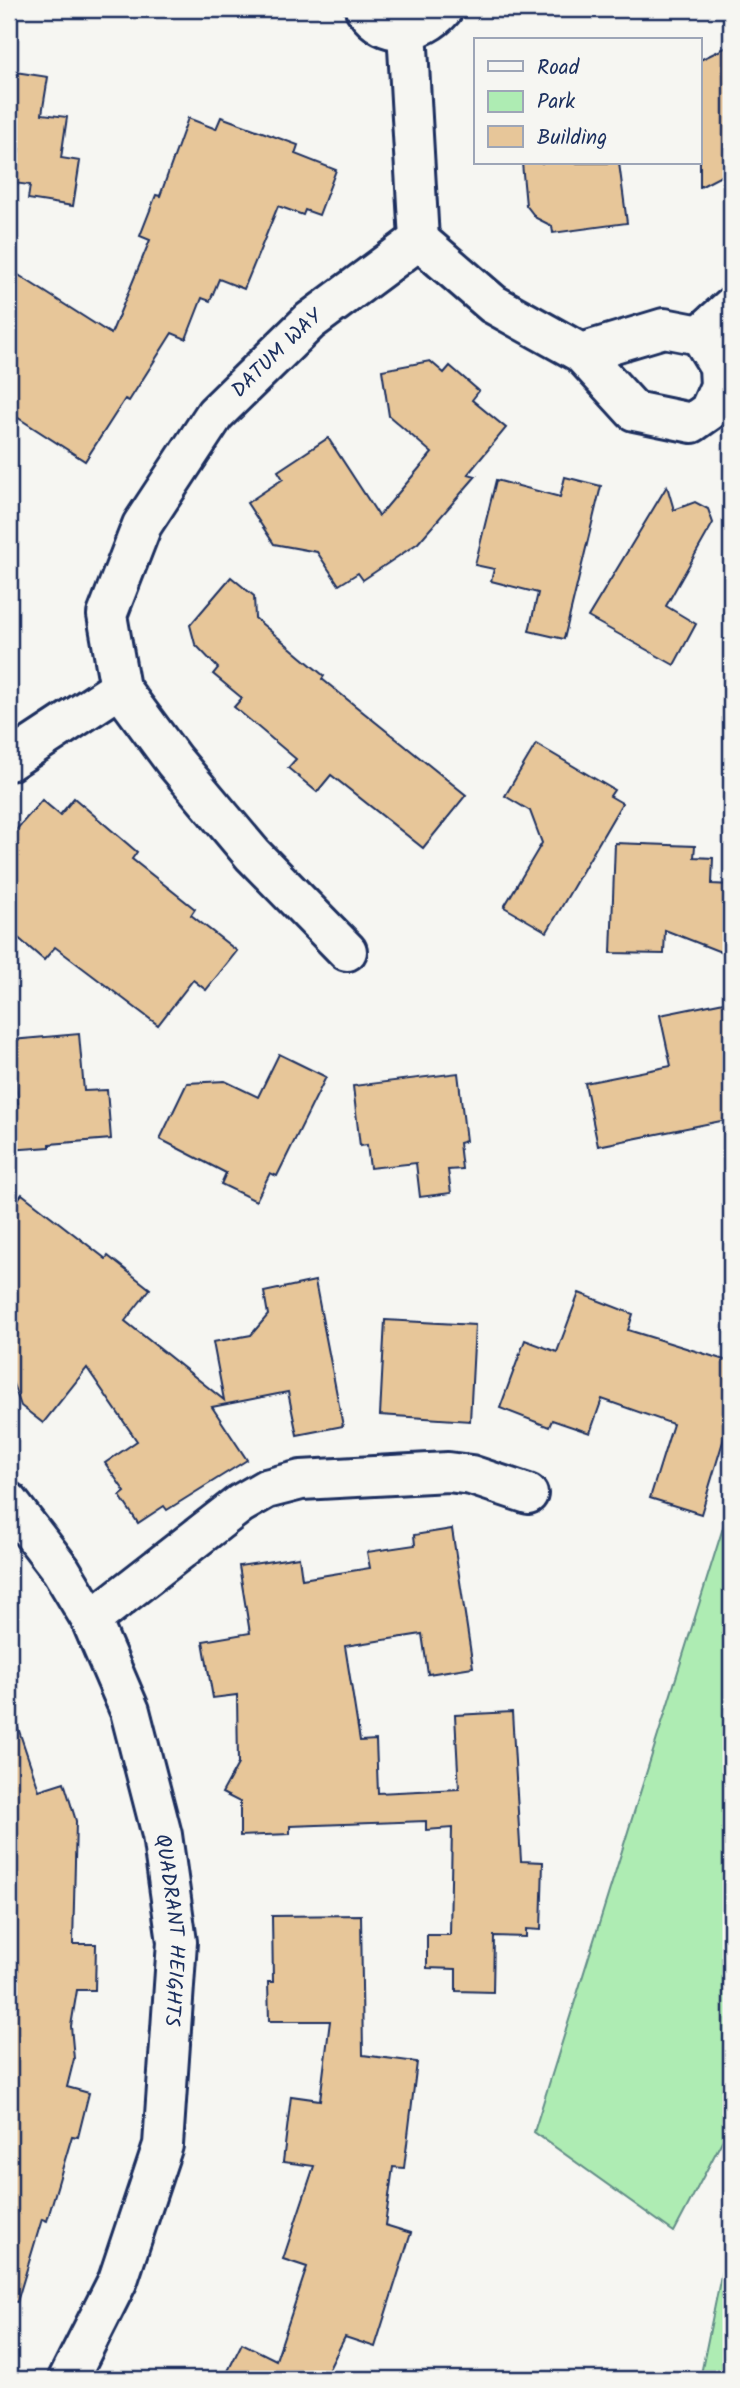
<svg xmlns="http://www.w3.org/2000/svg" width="740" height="2388" font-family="Kalam,sans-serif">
<rect width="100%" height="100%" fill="#f6f6f2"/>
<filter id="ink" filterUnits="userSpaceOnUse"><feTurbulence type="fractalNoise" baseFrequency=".0143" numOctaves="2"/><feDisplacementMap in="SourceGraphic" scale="14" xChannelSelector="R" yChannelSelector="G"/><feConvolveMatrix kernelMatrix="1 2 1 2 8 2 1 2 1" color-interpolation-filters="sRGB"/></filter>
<g filter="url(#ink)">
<g fill="#aeecb3" stroke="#648e88" stroke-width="2">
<path d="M 731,1502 L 731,2124 L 674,2232 L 534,2132 Z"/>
<path d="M 731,2225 L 731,2379 L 700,2379 L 731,2226 Z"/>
</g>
<g fill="#e7c699" stroke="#1b2f5e" stroke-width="2">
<path d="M 731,45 L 731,171 L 700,187 L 700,60 Z"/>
<path d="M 9,71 L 48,77 L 42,114 L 67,117 L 61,158 L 80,161 L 73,206 L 28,199 L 30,185 L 13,183 L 19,149 L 9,147 Z"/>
<path d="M 221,117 L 298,145 L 295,154 L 336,170 L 319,215 L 305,210 L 303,215 L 278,206 L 244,289 L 219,279 L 210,301 L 202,298 L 186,339 L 172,333 L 129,401 L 125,399 L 85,461 L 9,412 L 9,269 L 111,334 L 150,240 L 140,236 L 156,195 L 160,196 L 188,118 L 216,129 Z"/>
<path d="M 522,163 L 619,163 L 627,223 L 553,233 L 552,226 L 536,218 L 526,205 Z"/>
<path d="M 430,361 L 444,373 L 450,366 L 479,391 L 472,400 L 506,428 L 468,474 L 476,476 L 418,543 L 363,580 L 358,573 L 339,585 L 317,552 L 274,544 L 247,503 L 283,479 L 278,471 L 328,438 L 379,516 L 432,453 L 389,416 L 382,370 Z"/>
<path d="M 565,477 L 601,486 L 564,639 L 529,631 L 538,593 L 491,581 L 494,569 L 475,565 L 496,480 L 560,497 Z"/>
<path d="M 667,486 L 674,510 L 695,502 L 708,509 L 713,523 L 666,606 L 696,624 L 674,665 L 588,617 Z"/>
<path d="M 231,577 L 254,596 L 255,618 L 324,676 L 322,679 L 466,795 L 423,848 L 331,775 L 317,792 L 288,768 L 296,759 L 234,707 L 242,698 L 213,674 L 218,668 L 195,644 L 190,625 Z"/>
<path d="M 536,744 L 614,790 L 610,796 L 622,803 L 547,932 L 504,907 L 542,843 L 530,811 L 505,796 Z"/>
<path d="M 74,798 L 137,852 L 132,859 L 195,909 L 191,915 L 237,951 L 206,990 L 193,980 L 158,1025 L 55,947 L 44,960 L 9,930 L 9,838 L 42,800 L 60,815 Z"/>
<path d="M 615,843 L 695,846 L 694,857 L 713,858 L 712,884 L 731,885 L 731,956 L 665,930 L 664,954 L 611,953 Z"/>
<path d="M 724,1002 L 731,1039 L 731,1119 L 598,1146 L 585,1083 L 671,1066 L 660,1015 Z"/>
<path d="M 79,1034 L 84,1091 L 107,1090 L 111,1139 L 50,1144 L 50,1147 L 9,1150 L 9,1104 L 18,1103 L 12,1040 Z"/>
<path d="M 279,1054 L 326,1077 L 277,1176 L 270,1173 L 256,1201 L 221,1184 L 226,1173 L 160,1139 L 187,1083 L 225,1081 L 258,1097 Z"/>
<path d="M 458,1073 L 466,1141 L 459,1143 L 462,1169 L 448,1170 L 451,1193 L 420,1197 L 416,1163 L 370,1168 L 367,1145 L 360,1146 L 353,1086 Z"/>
<path d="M 22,1194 L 106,1259 L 108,1256 L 150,1289 L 125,1321 L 224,1400 L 213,1342 L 251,1335 L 268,1315 L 264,1292 L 315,1281 L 343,1426 L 297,1435 L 288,1392 L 212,1407 L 247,1460 L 167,1510 L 164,1506 L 138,1523 L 120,1496 L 125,1492 L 105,1463 L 137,1441 L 87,1368 L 43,1423 L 21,1406 L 9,1373 L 9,1212 Z"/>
<path d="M 579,1293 L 633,1314 L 628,1330 L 731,1362 L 731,1415 L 701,1514 L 650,1498 L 673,1424 L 602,1399 L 590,1433 L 552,1420 L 549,1427 L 500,1408 L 525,1340 L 557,1352 Z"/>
<path d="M 385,1320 L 475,1325 L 470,1421 L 380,1415 Z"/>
<path d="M 452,1529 L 473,1667 L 428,1674 L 422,1634 L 345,1646 L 360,1741 L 376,1740 L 378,1793 L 459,1789 L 455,1715 L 512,1712 L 521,1861 L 543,1862 L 541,1930 L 526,1929 L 526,1937 L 494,1936 L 493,1992 L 456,1991 L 456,1969 L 427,1968 L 427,1935 L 450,1935 L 452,1828 L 426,1830 L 426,1821 L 290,1826 L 290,1834 L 240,1836 L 240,1802 L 222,1793 L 238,1764 L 237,1695 L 213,1698 L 203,1641 L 250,1633 L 239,1566 L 299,1557 L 302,1579 L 370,1568 L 367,1552 L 415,1545 L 414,1535 Z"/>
<path d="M 14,1716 L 39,1790 L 64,1782 L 76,1821 L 73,1944 L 96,1944 L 95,1990 L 77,1990 L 71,2026 L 74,2059 L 67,2087 L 89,2093 L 78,2137 L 72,2136 L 47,2221 L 42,2219 L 17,2302 L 9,2301 L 9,1717 Z"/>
<path d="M 361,1915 L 363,2055 L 417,2062 L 404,2168 L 393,2167 L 385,2225 L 411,2233 L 375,2347 L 345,2337 L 324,2379 L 224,2379 L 242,2343 L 276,2360 L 307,2267 L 283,2259 L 314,2166 L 283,2162 L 291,2096 L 320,2100 L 330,2021 L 269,2021 L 268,1982 L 273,1982 L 272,1916 Z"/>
</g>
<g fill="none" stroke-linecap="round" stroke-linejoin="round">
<g stroke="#1b2f5e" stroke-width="44">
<g id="minor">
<path d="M 365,9 C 385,40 422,34 443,9"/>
<path d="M 419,240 L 493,304 L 581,353 L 634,411 L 692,423 L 709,411 L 720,386 L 719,366 L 700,335 L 664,328 L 581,353"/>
<path d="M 700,335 L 731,307"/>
<path d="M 9,761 L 120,688"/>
<path id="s1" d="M 347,951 L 253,855 L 174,761 L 120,688 L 107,615 L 142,525 L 215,414 L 310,321 L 419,240 L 407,30"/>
<path id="s2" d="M 9,1502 L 61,1570 L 91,1620 L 130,1711 L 162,1835 L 177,1942 L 163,2145 L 118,2280 L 68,2379"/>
<path d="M 91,1620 L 240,1504 L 266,1489 L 301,1480 L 448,1472 L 471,1475 L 528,1494"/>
</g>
</g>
<use href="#minor" stroke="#f6f6f2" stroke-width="38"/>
</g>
</g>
<g text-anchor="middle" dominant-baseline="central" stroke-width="5" stroke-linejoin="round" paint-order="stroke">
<g font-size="21" fill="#1b2f5e" stroke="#f6f6f2">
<text stroke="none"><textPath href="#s1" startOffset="738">DATUM WAY</textPath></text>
<text stroke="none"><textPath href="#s2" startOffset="467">QUADRANT HEIGHTS</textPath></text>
</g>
</g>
<rect width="740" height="2388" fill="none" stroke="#f6f6f2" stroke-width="35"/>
<rect x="18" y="18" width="705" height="2353" fill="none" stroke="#1b2f5e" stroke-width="2.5" filter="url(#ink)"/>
<rect x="474" y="38" width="228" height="126" fill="#f6f6f2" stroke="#9ea6b7" stroke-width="2"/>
<rect x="488" y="61" width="35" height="10" fill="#f6f6f2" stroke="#9ea6b7" stroke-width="2"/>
<text x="537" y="74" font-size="21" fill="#1b2f5e">Road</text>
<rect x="488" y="91" width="35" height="21" fill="#aeecb3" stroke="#9ea6b7" stroke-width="2"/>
<text x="537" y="108" font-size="21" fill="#1b2f5e">Park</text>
<rect x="488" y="126" width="35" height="21" fill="#e7c699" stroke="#9ea6b7" stroke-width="2"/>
<text x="537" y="144" font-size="21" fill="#1b2f5e">Building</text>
</svg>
